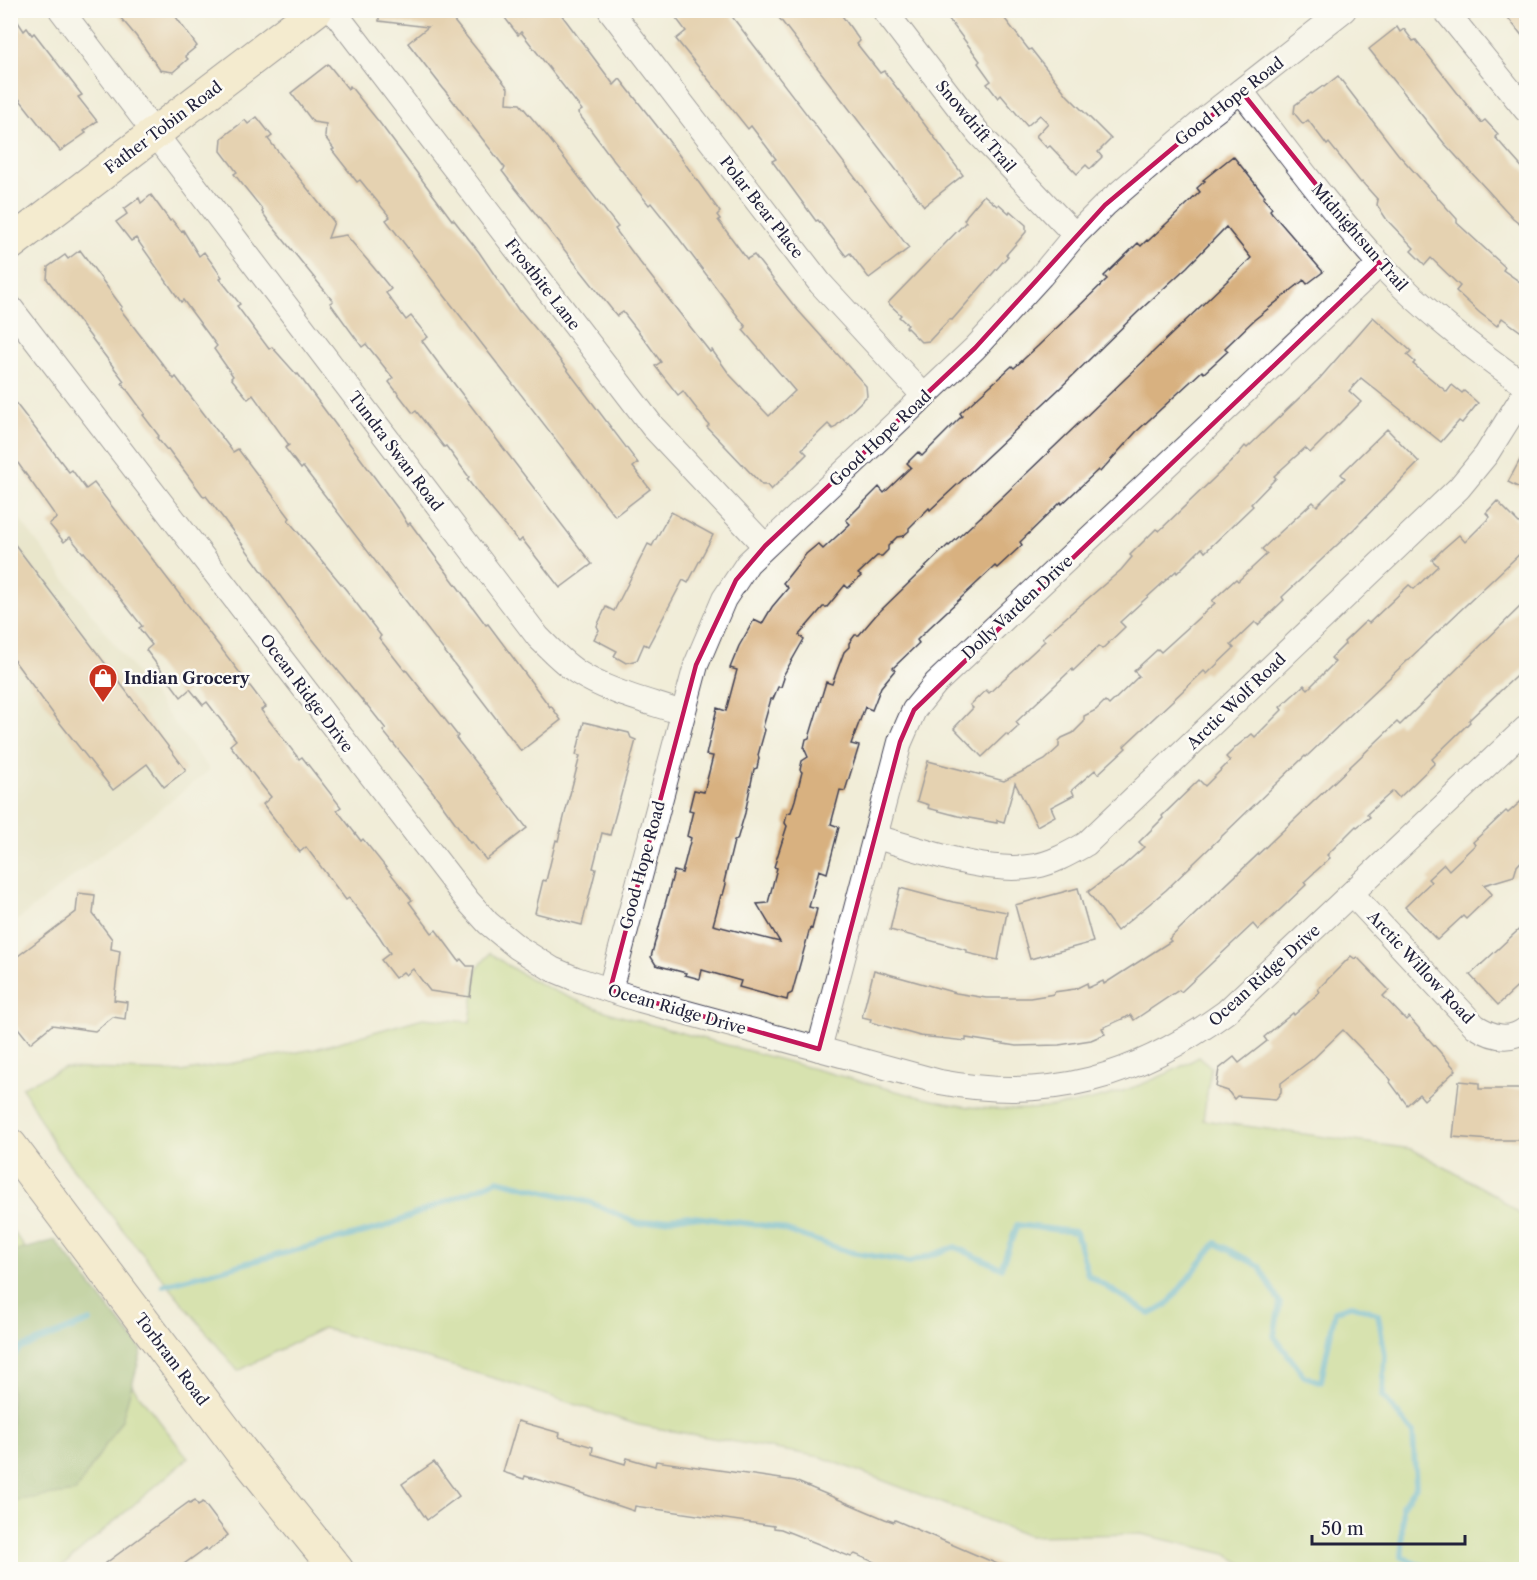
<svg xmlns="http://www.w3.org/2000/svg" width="1537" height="1580" font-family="'Libre Caslon Text',serif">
<rect width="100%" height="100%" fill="#fdfcf7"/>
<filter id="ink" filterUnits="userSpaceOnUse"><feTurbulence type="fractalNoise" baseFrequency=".0167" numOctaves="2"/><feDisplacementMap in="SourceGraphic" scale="12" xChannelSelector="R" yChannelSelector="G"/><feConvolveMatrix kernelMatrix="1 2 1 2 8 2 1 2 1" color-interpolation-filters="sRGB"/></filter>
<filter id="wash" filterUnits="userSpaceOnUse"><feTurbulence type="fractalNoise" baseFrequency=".008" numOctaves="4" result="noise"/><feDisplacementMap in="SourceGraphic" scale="24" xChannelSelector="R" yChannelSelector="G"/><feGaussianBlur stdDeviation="1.35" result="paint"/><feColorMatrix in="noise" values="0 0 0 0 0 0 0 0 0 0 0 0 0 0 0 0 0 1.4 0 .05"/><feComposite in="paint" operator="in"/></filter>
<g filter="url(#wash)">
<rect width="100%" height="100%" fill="#f1edd8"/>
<path fill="#dfddbb" d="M 11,508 L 210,770 L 11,925 Z"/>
<g fill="#b8d57c" stroke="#6d7c5c" stroke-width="1.5">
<path d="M 490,953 C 530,983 570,999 617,1015 C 684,1034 751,1051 818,1070 C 861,1081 903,1094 946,1103 C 1034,1121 1121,1101 1199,1057 L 1211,1067 L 1203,1120 L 1412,1149 L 1495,1195 L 1526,1219 L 1526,1569 L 1252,1569 L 1226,1554 L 1141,1534 L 1029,1536 L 821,1457 L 638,1425 L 510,1383 L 323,1328 L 238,1371 L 57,1149 L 22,1087 L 64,1068 L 181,1072 L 315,1049 L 423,1018 L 470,1022 L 477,969 Z"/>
<path d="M 10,1228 L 188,1458 L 59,1569 L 11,1569 Z"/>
</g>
<path fill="#92b66c" stroke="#5a6c54" stroke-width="1.5" d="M 55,1240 L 142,1350 L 122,1420 L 75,1492 L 11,1501 L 11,1253 Z"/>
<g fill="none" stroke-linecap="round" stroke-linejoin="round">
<g stroke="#48acc7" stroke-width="6">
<path d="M 163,1285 L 384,1227 L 498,1180 L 592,1203 L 639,1224 L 687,1216 L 776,1227 L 850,1252 L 910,1262 L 955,1247 L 1001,1268 L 1017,1225 L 1076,1232 L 1088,1275 L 1150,1314 L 1167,1305 L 1216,1243 L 1259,1266 L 1280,1303 L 1274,1336 L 1304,1376 L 1321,1382 L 1335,1311 L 1353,1305 L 1378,1314 L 1385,1355 L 1383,1396 L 1413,1433 L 1416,1486 L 1402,1506 L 1402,1557 L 1434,1570"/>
<path d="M 10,1361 L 19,1349 L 90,1321"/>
</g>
</g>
<g id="blocks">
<g fill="#d8b180" fill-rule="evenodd">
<path d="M 10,10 L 24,31 L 27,28 L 32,35 L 34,33 L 82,95 L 78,97 L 97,121 L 84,131 L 86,133 L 60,151 L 10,87 Z"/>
<path d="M 114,10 L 171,10 L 197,46 L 185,56 L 188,59 L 173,72 L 160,70 L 136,36 Z"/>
<path d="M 379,10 L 445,10 L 508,88 L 507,103 L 520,104 L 547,136 L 618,227 L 615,229 L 635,256 L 710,352 L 712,350 L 730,375 L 769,416 L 795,391 L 743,330 L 746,327 L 671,228 L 651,203 L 649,205 L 614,161 L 578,113 L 582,110 L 521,32 L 518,35 L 499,10 L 558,10 L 614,85 L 620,79 L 668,140 L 720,212 L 717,215 L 720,219 L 718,220 L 747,259 L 754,255 L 795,307 L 866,386 L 867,396 L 833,429 L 828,424 L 802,449 L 807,454 L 771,490 L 767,485 L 762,485 L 707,427 L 709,425 L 683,391 L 678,395 L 655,366 L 661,362 L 645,340 L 623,312 L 617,316 L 512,184 L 502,171 L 505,168 L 408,43 L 428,27 L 379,21 Z"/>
<path d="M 670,10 L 727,10 L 909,248 L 869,278 L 850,253 L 846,256 L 818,220 L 816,221 L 772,161 L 776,159 L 751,126 L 748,129 L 676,39 L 686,31 Z"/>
<path d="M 773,10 L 838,10 L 860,41 L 857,44 L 880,73 L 884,71 L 963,175 L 924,206 Z"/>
<path d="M 942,10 L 998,10 L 1029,50 L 1031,49 L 1067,95 L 1111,139 L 1098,152 L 1102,157 L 1090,169 L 1086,165 L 1077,174 L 1050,146 L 1047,148 L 1036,136 L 1048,123 L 1040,115 L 1027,126 L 1001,95 L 998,98 L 987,84 L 991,81 L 978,63 L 980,61 Z"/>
<path d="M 1502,10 L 1527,10 L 1527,42 Z"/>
<path d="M 1397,27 L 1400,32 L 1404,29 L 1413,41 L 1416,40 L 1481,123 L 1485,120 L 1498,134 L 1495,137 L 1527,173 L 1527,229 L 1513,218 L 1444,143 L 1369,49 Z"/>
<path d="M 328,64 L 348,89 L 350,86 L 379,122 L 452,220 L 453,219 L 479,252 L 519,311 L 520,310 L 541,335 L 638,463 L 633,467 L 650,489 L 615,516 L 386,220 L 390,217 L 360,180 L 357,182 L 332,150 L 334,149 L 325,137 L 326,124 L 313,122 L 291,93 Z"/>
<path d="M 1338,76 L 1398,154 L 1457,219 L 1457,223 L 1505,267 L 1503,270 L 1527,287 L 1527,336 L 1502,318 L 1497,326 L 1480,313 L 1456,291 L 1460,286 L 1431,258 L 1425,265 L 1411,251 L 1414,248 L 1387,220 L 1377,205 L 1378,200 L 1362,182 L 1361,183 L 1329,143 L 1327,145 L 1308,120 L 1303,124 L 1294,113 L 1295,105 L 1311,93 L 1312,94 L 1323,86 L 1324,87 Z"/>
<path d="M 257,117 L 272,136 L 268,139 L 334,222 L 328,238 L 346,235 L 374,268 L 391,289 L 386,293 L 406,320 L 411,316 L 428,337 L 422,341 L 439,364 L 592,564 L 560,588 L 522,539 L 519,542 L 477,492 L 467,479 L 469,477 L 446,446 L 444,447 L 416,411 L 413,413 L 389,382 L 393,378 L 366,344 L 362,347 L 330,303 L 333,301 L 270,223 L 262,212 L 263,210 L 234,174 L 237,172 L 221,151 L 222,138 L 245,120 L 248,124 Z"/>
<path d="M 1233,156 L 1265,196 L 1263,198 L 1272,208 L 1270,210 L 1272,213 L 1323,272 L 1307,284 L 1304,280 L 1254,320 L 1225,348 L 1228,351 L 1204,373 L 1202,371 L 1136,432 L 1100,472 L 1098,470 L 1062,504 L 1061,502 L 1020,542 L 1022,545 L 997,568 L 995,566 L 929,628 L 917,640 L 919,643 L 893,668 L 895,670 L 881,687 L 872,710 L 865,707 L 851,744 L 859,746 L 845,791 L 840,790 L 831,824 L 839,827 L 827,873 L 819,870 L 809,907 L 817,909 L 812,929 L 810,928 L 792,993 L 788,995 L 787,1000 L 739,987 L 741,981 L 702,970 L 700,979 L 685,975 L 686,973 L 656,965 L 651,957 L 663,912 L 674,871 L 682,873 L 691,838 L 687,836 L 693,811 L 689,810 L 694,790 L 704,792 L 713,756 L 706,755 L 717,708 L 726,711 L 737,670 L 730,668 L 739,646 L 754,620 L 762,624 L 772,607 L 788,588 L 783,583 L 806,554 L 818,544 L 823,549 L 850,524 L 846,520 L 879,487 L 884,493 L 911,467 L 907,463 L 918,452 L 922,456 L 962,416 L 960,413 L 1012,366 L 1014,368 L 1038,346 L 1107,279 L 1104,276 L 1138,243 L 1141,246 L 1147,240 L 1148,241 L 1200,192 L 1197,188 L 1205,181 L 1203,180 ZM 1226,227 L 1251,258 L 1001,498 L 949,546 L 948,545 L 876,615 L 859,635 L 855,635 L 849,643 L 849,647 L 844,652 L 832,684 L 826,682 L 809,738 L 806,739 L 804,748 L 808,757 L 802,761 L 800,770 L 802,772 L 795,800 L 791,812 L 787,813 L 785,823 L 787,826 L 774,867 L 777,868 L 768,903 L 757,904 L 780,942 L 713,925 L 721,895 L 723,895 L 726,884 L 724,882 L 734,841 L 737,840 L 745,813 L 754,769 L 757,768 L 759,758 L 758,755 L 765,730 L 763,727 L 771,699 L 773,699 L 778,687 L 781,687 L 784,678 L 783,676 L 804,639 L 799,635 L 823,607 L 827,607 L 845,585 L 848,588 L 861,576 L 858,574 L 877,556 L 882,556 L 888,550 L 888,546 L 897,537 L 903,536 L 909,531 L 909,528 L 929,508 L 930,510 L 958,484 L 1058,390 L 1138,312 L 1187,267 Z"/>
<path d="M 151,195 L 170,221 L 172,220 L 181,231 L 183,230 L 199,256 L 204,252 L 222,277 L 220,279 L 240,304 L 237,306 L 269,349 L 272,347 L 297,375 L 298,374 L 401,513 L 408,525 L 410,523 L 486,625 L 488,624 L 550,707 L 551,706 L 561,720 L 521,751 L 303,467 L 301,469 L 285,448 L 289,445 L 253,395 L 248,399 L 231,378 L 233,376 L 214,349 L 217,346 L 183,300 L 181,302 L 136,238 L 131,241 L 116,222 L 127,214 L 124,209 L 139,198 L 141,203 Z"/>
<path d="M 984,195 L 997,206 L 999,204 L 1009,213 L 1010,211 L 1026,225 L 1026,232 L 1006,255 L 1008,256 L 952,320 L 950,319 L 929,341 L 921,342 L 906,327 L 908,325 L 899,317 L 901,315 L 888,303 L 966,222 L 964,220 L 967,215 Z"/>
<path d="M 80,250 L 122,307 L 120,309 L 174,379 L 176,377 L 233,452 L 238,449 L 290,518 L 288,520 L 347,591 L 381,636 L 379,638 L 405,671 L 406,670 L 458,736 L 456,738 L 527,828 L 486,860 L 472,842 L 470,843 L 433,792 L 383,731 L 386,729 L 367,705 L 366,705 L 306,631 L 223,518 L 206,496 L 204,497 L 168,449 L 167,450 L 157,438 L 159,436 L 143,415 L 145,414 L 122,383 L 124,381 L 47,279 L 48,267 L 65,255 L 68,259 Z"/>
<path d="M 1373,317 L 1411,351 L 1407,355 L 1415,362 L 1413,364 L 1447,392 L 1452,385 L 1462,393 L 1464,391 L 1478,403 L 1462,423 L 1459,421 L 1441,442 L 1361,378 L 1349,391 L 1361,402 L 1310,453 L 1305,448 L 1274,476 L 1276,478 L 1251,504 L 1253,506 L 1205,552 L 1202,548 L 1177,573 L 1176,571 L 1120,622 L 1125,627 L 1102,649 L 1099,646 L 1073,671 L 1072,669 L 1016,722 L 1019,726 L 1008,736 L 1006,734 L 982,757 L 954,728 L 973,708 L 970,705 L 986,690 L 989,693 L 1045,641 L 1042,638 L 1121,570 L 1132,557 L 1130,555 L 1156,529 L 1159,531 L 1235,458 L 1245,446 L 1247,448 L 1320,378 Z"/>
<path d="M 10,396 L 69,472 L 72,470 L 86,489 L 94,483 L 266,707 L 261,710 L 299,759 L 302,757 L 341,807 L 337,810 L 361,841 L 363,839 L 412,900 L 409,902 L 432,933 L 436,930 L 459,961 L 461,959 L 467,966 L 474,966 L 470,997 L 430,991 L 413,969 L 406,975 L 403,972 L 395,978 L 381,960 L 390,953 L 379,936 L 349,898 L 346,900 L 306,847 L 300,852 L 263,804 L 271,797 L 230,745 L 236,740 L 207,702 L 203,705 L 190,689 L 181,697 L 146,650 L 152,645 L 139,628 L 142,626 L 84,552 L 83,553 L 70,537 L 64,542 L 49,524 L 57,518 L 10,452 Z"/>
<path d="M 1387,429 L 1419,462 L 1354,529 L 1282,597 L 1284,600 L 1258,625 L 1255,622 L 1231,645 L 1234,648 L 1207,674 L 1204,671 L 1124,746 L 1126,748 L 1098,774 L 1095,770 L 1072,790 L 1074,795 L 1051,807 L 1055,816 L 1037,826 L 1015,783 L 1004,822 L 997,820 L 997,823 L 958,816 L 928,808 L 929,805 L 917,801 L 928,761 L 1004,781 L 1045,760 L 1059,747 L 1059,741 L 1062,738 L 1073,733 L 1084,722 L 1084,716 L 1096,710 L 1105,701 L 1109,705 L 1139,676 L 1134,671 L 1158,649 L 1161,652 L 1215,603 L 1212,601 L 1236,579 L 1238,581 L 1267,554 L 1262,549 L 1313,502 L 1317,506 L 1345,478 L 1341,474 Z"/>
<path d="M 1527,447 L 1527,492 L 1508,482 Z"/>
<path d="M 1497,501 L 1527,531 L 1527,547 L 1306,757 L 1305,756 L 1166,890 L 1117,931 L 1088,892 L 1122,867 L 1144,847 L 1139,842 L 1163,818 L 1162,816 L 1199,780 L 1205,786 L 1230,761 L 1226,757 L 1237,746 L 1252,734 L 1255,737 L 1282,710 L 1280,707 L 1304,685 L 1308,689 L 1335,662 L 1331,658 L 1345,644 L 1344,642 L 1366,621 L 1369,623 L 1409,585 L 1414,589 L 1438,566 L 1432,560 L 1443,549 L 1459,535 L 1465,542 L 1490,517 L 1486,513 Z"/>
<path d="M 671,512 L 713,535 L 688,583 L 683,580 L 648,646 L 644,644 L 637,660 L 626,663 L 614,656 L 617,651 L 594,639 L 599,630 L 597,626 L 606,607 L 614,611 L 648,544 L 652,546 Z"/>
<path d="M 10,538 L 186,770 L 164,787 L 147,764 L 113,790 L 60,723 L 10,655 Z"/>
<path d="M 1527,600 L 1527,666 L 1469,720 L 1470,722 L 1432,759 L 1435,763 L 1399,798 L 1393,791 L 1367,814 L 1370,817 L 1357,827 L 1356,826 L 1327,855 L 1330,858 L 1304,882 L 1306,885 L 1264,925 L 1258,930 L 1253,924 L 1181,992 L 1179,990 L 1134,1020 L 1131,1015 L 1102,1028 L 1105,1034 L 1091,1040 L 1059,1045 L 1016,1046 L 966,1038 L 966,1041 L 920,1036 L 870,1022 L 871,1019 L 862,1017 L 874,970 L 956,993 L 986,998 L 1030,998 L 1054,994 L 1054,992 L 1075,989 L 1087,983 L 1088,988 L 1103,981 L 1104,984 L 1143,959 L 1171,941 L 1169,939 L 1374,744 L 1397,722 L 1400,725 Z"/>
<path d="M 584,722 L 629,733 L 631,738 L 636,740 L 610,835 L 602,833 L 593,868 L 596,869 L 582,925 L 535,913 L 543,880 L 546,881 L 556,840 L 558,841 L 569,798 L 580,756 L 576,755 Z"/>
<path d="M 1527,796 L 1527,855 L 1517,866 L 1514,876 L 1484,885 L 1492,894 L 1466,919 L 1463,916 L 1437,940 L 1405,907 L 1431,882 L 1428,879 L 1444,864 L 1449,870 L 1475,845 L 1473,842 L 1486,830 L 1506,811 L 1508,813 Z"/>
<path d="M 900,888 L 953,902 L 1007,912 L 998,960 L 967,953 L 967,950 L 890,930 Z"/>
<path d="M 1078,888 L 1093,942 L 1030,959 L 1015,905 Z"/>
<path d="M 78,893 L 95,895 L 93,914 L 112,939 L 111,949 L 120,951 L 114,1000 L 127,1002 L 125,1019 L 113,1017 L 95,1031 L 52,1025 L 30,1043 L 10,1018 L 10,962 L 76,912 Z"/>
<path d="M 1527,922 L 1527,978 L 1498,1005 L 1470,975 Z"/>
<path d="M 1351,956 L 1355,959 L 1357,957 L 1389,990 L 1383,996 L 1406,1020 L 1409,1017 L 1456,1070 L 1424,1100 L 1419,1094 L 1407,1105 L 1390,1082 L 1391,1080 L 1343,1030 L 1314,1058 L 1281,1083 L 1281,1092 L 1276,1099 L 1237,1096 L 1234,1099 L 1228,1091 L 1216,1087 L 1219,1069 L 1234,1057 L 1239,1063 L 1267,1041 L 1264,1037 L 1293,1013 L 1294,1015 L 1320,992 L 1318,989 Z"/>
<path d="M 1459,1081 L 1479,1083 L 1479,1089 L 1527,1089 L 1527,1140 L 1490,1140 L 1453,1137 Z"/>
<path d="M 518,1421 L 560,1433 L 559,1437 L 593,1447 L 592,1454 L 625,1464 L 627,1458 L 655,1466 L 656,1461 L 795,1481 L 885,1519 L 894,1522 L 895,1520 L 1009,1569 L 891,1569 L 855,1554 L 851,1557 L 781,1529 L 774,1528 L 774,1526 L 635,1506 L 634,1511 L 569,1489 L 525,1476 L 524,1479 L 503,1472 Z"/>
<path d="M 434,1462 L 459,1496 L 427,1520 L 402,1484 Z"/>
<path d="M 195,1500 L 198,1505 L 203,1502 L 228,1535 L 208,1551 L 206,1548 L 177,1569 L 98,1569 L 160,1523 L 189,1502 L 190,1503 Z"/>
</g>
</g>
</g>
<g filter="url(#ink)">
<use href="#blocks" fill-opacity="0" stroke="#414053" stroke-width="1.5"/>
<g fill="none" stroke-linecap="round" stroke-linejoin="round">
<g stroke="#414053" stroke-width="26">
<g id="street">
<path d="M 61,10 L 538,637 C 550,649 562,662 577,672 C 608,692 647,701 682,713"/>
<path d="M 333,10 L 653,427 L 765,546"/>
<path d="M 610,10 L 820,283 L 924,396"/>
<path d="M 884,10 L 979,134 L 1075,235"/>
<path d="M 1445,10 L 1526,110"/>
<path d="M 1241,91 C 1286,149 1329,209 1379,263 C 1423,310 1474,349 1526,386"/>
<path d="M 10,307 L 468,901 L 488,923 L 517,947 L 552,969 L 576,979 L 640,1000 L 940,1082 C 1050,1103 1137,1077 1226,1012 L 1526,728"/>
<path d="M 876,837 C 923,850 986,875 1035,866 C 1053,863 1070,853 1086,844 L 1459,488 L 1486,455 L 1526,391"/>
<path d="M 1352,894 L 1475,1026 C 1492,1037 1509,1042 1526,1029"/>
<path d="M 610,990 L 696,665 L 724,599 L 748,563 L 975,348 L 1041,276 L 1075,235 L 1105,205 L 1206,118 L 1344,10"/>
<path d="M 819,1049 L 900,742 L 914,710 L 936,683 L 1380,264"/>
</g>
</g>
<g stroke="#414053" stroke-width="35">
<g id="secondary">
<path d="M 10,244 L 316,10"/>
<path d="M 10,1145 L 241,1451 L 337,1570"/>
</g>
</g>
<use href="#street" stroke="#fff" stroke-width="24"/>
<use href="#secondary" stroke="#f8e8c3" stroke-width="33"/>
</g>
</g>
<path d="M0 0H1537V1580H0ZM 1241,91 L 1380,264 L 914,710 L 900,742 L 819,1049 L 610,990 L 696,665 L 736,580 L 765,546 L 975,348 L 1105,205 Z" fill="#f1edd8" fill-opacity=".55" fill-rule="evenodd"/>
<path fill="none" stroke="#c2185b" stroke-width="4.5" stroke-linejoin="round" d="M 1241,91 L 1380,264 L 914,710 L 900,742 L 819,1049 L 610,990 L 696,665 L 736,580 L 765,546 L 975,348 L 1105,205 Z"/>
<defs>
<g id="shop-pin" transform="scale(1.5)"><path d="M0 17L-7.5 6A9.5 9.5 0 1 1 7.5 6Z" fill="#c8321e" stroke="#fdfcf7"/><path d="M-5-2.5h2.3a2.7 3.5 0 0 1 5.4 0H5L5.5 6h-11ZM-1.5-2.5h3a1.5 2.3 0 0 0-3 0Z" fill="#fff"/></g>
</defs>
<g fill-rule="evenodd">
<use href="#shop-pin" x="103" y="678"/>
</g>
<g text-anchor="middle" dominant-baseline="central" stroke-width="5" stroke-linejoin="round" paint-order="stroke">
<g font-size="16" fill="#22223b" stroke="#fdfcf7">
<text transform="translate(1229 101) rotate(-38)">Good Hope Road</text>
<text transform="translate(976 126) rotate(50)">Snowdrift Trail</text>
<text transform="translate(163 127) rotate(-37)">Father Tobin Road</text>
<text transform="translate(762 207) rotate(52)">Polar Bear Place</text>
<text transform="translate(1360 237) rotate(49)">Midnightsun Trail</text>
<text transform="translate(543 284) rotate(52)">Frostbite Lane</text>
<text transform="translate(880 438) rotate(-43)">Good Hope Road</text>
<text transform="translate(396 451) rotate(53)">Tundra Swan Road</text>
<text transform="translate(1017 607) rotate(-43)">Dolly Varden Drive</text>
<text transform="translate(307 693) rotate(53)">Ocean Ridge Drive</text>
<text transform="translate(1236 701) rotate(-44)">Arctic Wolf Road</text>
<text transform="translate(642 865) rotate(-75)">Good Hope Road</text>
<text transform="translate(1421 967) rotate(47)">Arctic Willow Road</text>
<text transform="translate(1264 975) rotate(-42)">Ocean Ridge Drive</text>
<text transform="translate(677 1009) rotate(16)">Ocean Ridge Drive</text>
<text transform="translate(172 1359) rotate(53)">Torbram Road</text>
</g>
<g font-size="16" font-weight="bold" fill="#22223b" stroke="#fdfcf7" text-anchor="start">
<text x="124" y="678">Indian Grocery</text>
</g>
</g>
<rect width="1537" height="1580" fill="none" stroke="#fdfcf7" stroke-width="36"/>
<path d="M1312 1535v9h153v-9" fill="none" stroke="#22223b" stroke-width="3"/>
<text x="1321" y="1535" font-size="18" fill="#22223b" stroke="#fdfcf7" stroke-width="4.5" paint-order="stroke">50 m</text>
</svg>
